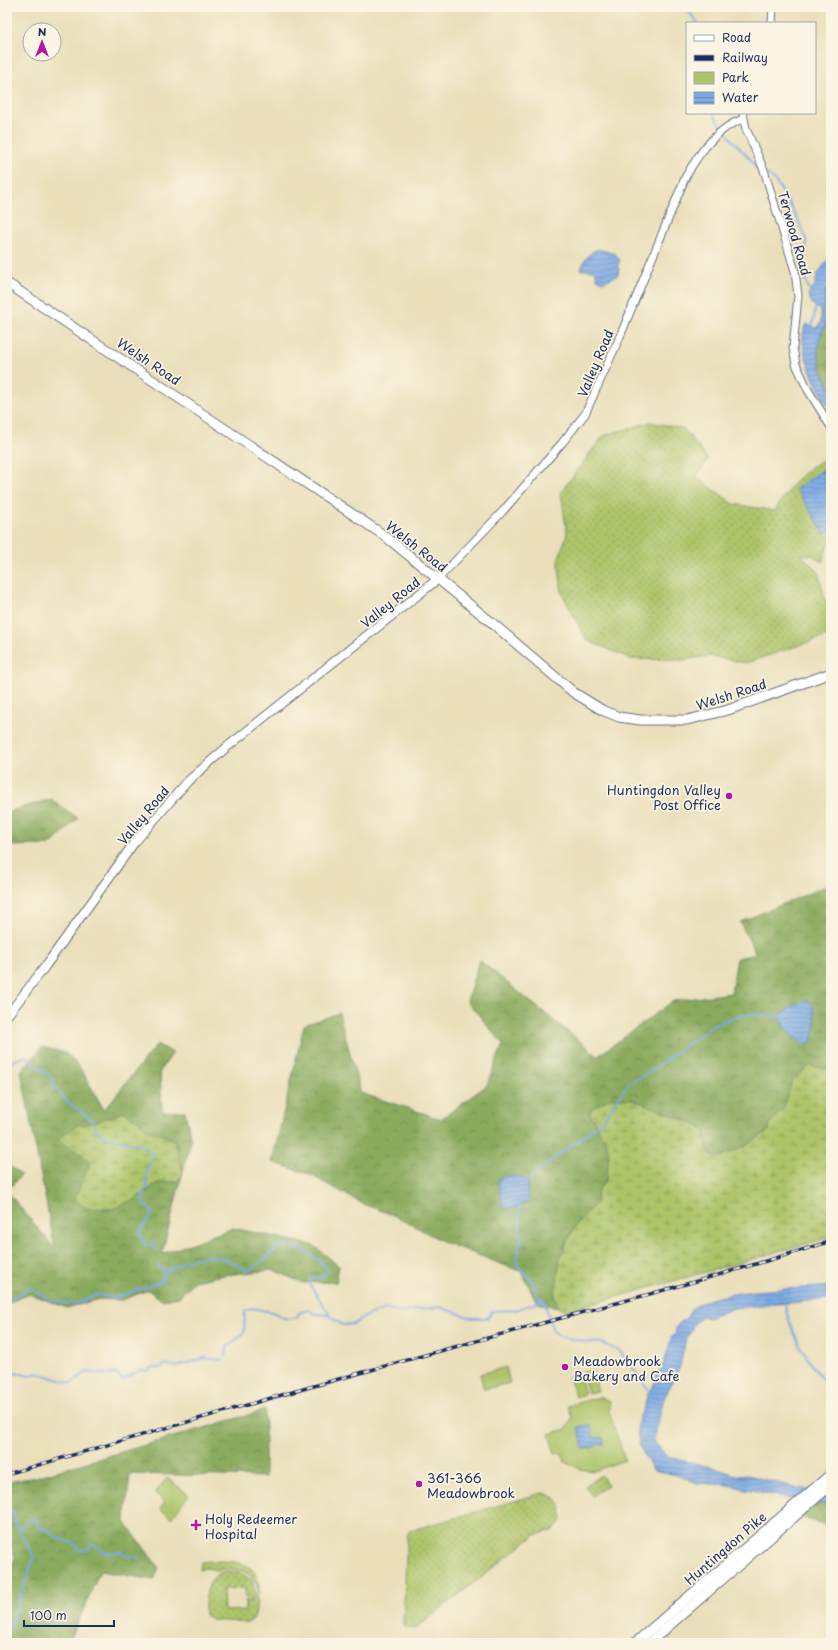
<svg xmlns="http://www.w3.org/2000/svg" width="838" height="1650" font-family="'Playpen Sans',sans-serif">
<defs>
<pattern id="grass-dots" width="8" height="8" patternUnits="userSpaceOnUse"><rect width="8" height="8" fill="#adc469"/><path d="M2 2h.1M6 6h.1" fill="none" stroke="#8ca05a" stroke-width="1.8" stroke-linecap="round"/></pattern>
<pattern id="forest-crowns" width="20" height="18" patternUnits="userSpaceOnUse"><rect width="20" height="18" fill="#8aaa5d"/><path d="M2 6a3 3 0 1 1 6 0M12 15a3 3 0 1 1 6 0" fill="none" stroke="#708b50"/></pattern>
<pattern id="wetland-marsh" width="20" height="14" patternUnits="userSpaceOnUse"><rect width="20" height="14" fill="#adc469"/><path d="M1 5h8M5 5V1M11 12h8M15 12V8" fill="none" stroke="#8ca05a"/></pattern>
<pattern id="water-rules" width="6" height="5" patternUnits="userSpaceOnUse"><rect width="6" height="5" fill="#7ba9e4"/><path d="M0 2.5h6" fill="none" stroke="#648abc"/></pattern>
</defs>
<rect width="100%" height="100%" fill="#fcf5e5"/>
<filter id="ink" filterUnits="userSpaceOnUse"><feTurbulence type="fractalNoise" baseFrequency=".025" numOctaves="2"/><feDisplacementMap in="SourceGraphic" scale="8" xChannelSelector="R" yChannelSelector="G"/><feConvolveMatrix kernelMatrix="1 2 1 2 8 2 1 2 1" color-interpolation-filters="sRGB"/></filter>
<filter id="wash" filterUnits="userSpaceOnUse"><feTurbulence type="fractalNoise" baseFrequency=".012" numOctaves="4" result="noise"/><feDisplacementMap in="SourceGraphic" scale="16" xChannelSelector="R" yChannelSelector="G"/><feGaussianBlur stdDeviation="0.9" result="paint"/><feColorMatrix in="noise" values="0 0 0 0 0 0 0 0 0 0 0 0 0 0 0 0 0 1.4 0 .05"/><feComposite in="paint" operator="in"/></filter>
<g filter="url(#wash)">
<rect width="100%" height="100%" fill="#eadfba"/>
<g fill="url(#grass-dots)" stroke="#647a64">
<path d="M 650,422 L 684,429 L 708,459 L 696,477 L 734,504 L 775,511 C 788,489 804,465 830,459 L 831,542 L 828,545 L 822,562 L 812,555 L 801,555 L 818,571 L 830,618 L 830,635 L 746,663 L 709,656 L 684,660 L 631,659 L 586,640 L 562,593 L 558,560 L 567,534 L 561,492 L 603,436 Z"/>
<path d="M 601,1475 L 608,1485 L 592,1496 L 585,1486 Z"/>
<path d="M 542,1493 C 558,1495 562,1505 562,1520 L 553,1530 L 535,1535 L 415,1629 L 405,1627 L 403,1621 L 407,1537 L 409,1531 Z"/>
<path d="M 201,1562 C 207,1561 216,1561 223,1561 C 248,1562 260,1568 259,1595 C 257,1579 250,1571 233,1569 C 226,1569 220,1568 215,1572 L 212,1569 L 205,1568 L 200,1570 Z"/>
<path d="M 221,1572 L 241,1573 L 252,1580 L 257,1598 L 245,1598 L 245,1588 L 223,1589 L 224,1611 L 245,1610 L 245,1601 L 257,1601 C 256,1609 257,1619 248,1623 L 214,1620 L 205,1615 C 204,1600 207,1578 221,1572 Z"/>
</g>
<g fill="url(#forest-crowns)" stroke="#526c5e">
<path d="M 831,286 L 831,391 L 820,366 L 818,351 L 820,337 L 826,324 L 824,308 L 826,289 Z"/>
<path d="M 51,799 L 78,818 L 50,845 L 7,846 L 7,812 Z"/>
<path d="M 831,884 L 831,1131 L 770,1124 L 769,1131 L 745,1147 L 682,1224 L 590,1113 L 607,1145 L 609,1155 L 606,1179 L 598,1191 L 596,1203 L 575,1226 L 560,1257 L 555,1296 L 558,1307 L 537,1303 L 522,1272 L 444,1242 L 393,1215 L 363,1204 L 309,1174 L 272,1162 L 304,1025 L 339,1013 L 361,1093 L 441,1119 L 487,1085 L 503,1044 L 467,1001 L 479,960 L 598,1056 L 673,1001 L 731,993 L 737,958 L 756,954 L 740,922 Z"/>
<path d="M 157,1044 L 173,1053 L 160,1071 L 162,1112 L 185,1111 L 191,1140 L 162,1254 L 233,1228 L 313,1245 L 339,1266 L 336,1282 L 303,1283 L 273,1270 L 224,1275 L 194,1281 L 179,1297 L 162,1300 L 148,1290 L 122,1300 L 99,1299 L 67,1308 L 30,1294 L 7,1303 L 7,1164 L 21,1175 L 7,1191 L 55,1249 L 21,1071 L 42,1047 L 66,1053 L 81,1069 L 104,1110 Z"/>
<path d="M 265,1410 L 265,1477 L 130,1474 L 125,1522 L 159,1568 L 154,1580 L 100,1571 L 69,1643 L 7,1643 L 7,1579 L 15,1557 L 7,1534 L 7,1482 L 36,1477 Z"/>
<path d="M 810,1503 L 831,1505 L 831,1526 L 795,1516 Z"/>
</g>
<g fill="url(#wetland-marsh)" stroke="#647a64">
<path d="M 809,1066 L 831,1069 L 831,1237 L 570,1310 L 563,1311 L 558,1307 L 555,1296 L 560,1257 L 575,1226 L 596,1203 L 598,1191 L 606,1179 L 609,1155 L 607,1145 L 590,1113 L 592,1108 L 611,1098 L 632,1099 L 693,1123 L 705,1131 C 706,1141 705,1155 717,1158 L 744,1147 L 769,1131 L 770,1124 L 785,1105 L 792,1081 Z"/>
<path d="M 124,1112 L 143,1124 L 147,1130 L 164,1135 L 174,1140 L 183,1173 L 178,1181 L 157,1183 L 135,1199 L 112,1209 L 86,1208 L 74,1200 L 91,1161 L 57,1139 L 78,1125 L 93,1123 Z"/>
</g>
<g fill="#adc469" stroke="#647a64">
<path d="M 506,1367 L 510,1383 L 484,1389 L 480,1374 Z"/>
<path d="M 592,1370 L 598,1391 L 588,1393 L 582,1373 Z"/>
<path d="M 579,1374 L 585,1394 L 576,1397 L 569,1377 Z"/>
<path d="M 599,1397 L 609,1401 L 609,1412 L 625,1460 L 594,1471 L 580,1469 L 565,1462 L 562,1453 L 555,1454 L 549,1434 L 567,1429 L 572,1418 L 568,1406 Z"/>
<path d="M 167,1478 L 189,1495 L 171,1518 L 160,1509 L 165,1502 L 155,1493 Z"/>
</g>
<g fill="url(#water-rules)" stroke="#4b6ca1">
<path d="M 598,249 L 615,254 L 620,260 L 617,268 L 619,268 L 618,275 L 603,282 L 597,279 L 595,270 L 581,270 C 583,261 589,252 598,249 Z"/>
<path d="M 831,254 L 831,286 L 826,289 L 824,308 L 826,324 L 820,337 L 818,351 L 820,366 L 831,391 L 831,411 C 819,392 794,345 806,324 L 816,328 L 821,322 L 821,310 L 812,304 L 808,294 L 814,288 L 818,274 Z"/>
<path d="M 821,471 L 827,471 L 831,477 L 831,530 L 825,534 L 796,489 Z"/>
<path d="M 807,1000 L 813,1005 C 816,1021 817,1031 809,1045 C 795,1041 784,1031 779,1016 L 793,1006 Z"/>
<path d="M 516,1175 L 529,1181 L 527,1190 L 529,1202 L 510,1209 L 503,1206 L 498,1182 L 499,1178 Z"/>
<path d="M 831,1286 L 831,1299 L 734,1308 L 709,1318 L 702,1316 L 694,1324 L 690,1333 L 686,1338 L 680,1366 L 663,1401 L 654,1441 L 667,1457 L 715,1468 L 739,1476 L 748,1475 L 797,1488 L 831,1493 L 831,1505 L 805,1502 L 728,1485 L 697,1483 L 681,1476 L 653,1470 L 639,1446 L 637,1424 L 645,1404 L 648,1392 L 652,1389 L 659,1371 L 662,1369 L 672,1336 L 676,1334 C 674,1325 680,1323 686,1318 C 689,1315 690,1310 693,1308 C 721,1287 795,1290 831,1286 Z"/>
<path d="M 590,1424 L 594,1438 L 603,1438 L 604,1444 L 584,1450 L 578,1427 Z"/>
</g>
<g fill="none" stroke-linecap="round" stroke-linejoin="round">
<g stroke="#7ba9e4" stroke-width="2">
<path d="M 685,7 L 698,23"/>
<path d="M 713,113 L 722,128"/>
<path d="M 725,131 C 733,142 742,150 751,160 C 755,165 755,169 761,172"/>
<path d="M 767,174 C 779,180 802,226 806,240 C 807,244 806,249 805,252 C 803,268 803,280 812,294"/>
<path d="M 812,328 L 816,305"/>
<path d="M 7,1072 L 14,1060 L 27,1056 L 37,1066 L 50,1076 L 55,1087 L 65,1100 L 93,1121 L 97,1130 L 103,1136 L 141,1145 L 154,1154 C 149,1170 142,1169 148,1188 L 143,1192 C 143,1202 143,1207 153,1212 L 139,1233 L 145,1246 L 154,1244 L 156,1250"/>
<path d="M 529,1181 L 546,1164 L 579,1140 L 604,1119 L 628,1084 L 651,1071 L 712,1026 L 732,1018 L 751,1014 L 779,1016"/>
<path d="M 519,1206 L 521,1239 L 517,1259 L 518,1266 L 534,1283 L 538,1297 L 544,1300"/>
<path d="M 158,1265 L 164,1273"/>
<path d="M 164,1273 C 194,1253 218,1250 247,1271 C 262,1265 267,1253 279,1247 C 294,1240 320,1259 328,1270 L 322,1277 L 310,1279 L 310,1285 L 330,1315 L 342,1325 L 354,1324 L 368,1315 L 386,1309 L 400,1312 L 439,1307 L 472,1318 L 488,1318 L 492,1311 L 515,1310 L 544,1300"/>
<path d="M 544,1300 L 553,1331 L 560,1336 L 583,1342 L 602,1343 L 621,1352 L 651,1393"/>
<path d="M 784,1301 C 790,1333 808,1364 831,1388"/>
<path d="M 7,1302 L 29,1287 L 51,1301 L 76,1304 L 98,1294 L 114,1298 L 163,1281 L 164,1273"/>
<path d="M 7,1402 L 13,1391 L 11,1381 L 14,1374 L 19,1373 L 28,1376 L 37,1373 L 71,1383 L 87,1372 L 110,1375 L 116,1373 L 122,1380 L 141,1370 L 148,1371 L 152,1367 L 159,1368 L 166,1364 L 176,1367 L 204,1358 L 221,1360 L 226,1356 L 227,1347 L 244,1333 L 245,1311 L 253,1308 C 260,1311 266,1310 272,1312 C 285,1316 278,1320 296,1318 L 299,1313 L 308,1310 L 315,1314 L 330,1315"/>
<path d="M 7,1497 L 18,1529 L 34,1557 L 7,1635"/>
<path d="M 18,1529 L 34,1518 L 38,1527 L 51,1532 L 55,1537 L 77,1545 L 78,1550 L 87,1550 L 92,1544 L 106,1553 L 120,1552 L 139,1558"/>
</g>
</g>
</g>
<g filter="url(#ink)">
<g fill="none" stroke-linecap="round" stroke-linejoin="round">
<g stroke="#636d7e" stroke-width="9">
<g id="tertiary">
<path d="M 772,23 L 773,7"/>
<path d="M 743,113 L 746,129 L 764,170 L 795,271 L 798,296 L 793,348 L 796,364 L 808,390 L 831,427"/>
<path d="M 438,579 L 503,511 L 562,443 L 585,414 L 619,339 L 685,178 C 698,154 716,128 743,119"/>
</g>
</g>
<g stroke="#636d7e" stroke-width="10">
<path id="secondary" d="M 7,1016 L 44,968 L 134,843 L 188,781 L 227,747 L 438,579"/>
</g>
<g stroke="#636d7e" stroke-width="11">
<g id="primary">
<path d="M 7,283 L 385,536 L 491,622 L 573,692 L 602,710 L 619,717 L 640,720 L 687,720 L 728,710 L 831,673"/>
<path d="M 635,1643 L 831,1474"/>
<path d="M 649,1643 L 831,1485"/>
</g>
</g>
<use href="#tertiary" stroke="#fff" stroke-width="7"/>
<use href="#secondary" stroke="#fff" stroke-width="8"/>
<use href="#primary" stroke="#fff" stroke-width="9"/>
<g stroke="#1b2f5e" stroke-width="3.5">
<path id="rail" d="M 7,1474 C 159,1430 310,1386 462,1345 C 585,1311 709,1280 831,1241"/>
</g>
<use href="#rail" stroke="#fcf5e5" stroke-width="2" stroke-dasharray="6" stroke-linecap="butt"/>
</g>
</g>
<g fill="#b5179e" stroke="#fcf5e5" stroke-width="1.5">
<circle cx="729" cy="796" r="4"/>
<circle cx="565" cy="1367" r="4"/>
<circle cx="419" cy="1484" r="4"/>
<path d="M194 1519h4v4h4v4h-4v4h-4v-4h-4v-4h4z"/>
</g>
<g text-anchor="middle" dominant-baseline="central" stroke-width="3.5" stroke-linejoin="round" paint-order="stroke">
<g font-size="13" fill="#1b2f5e" stroke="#fcf5e5">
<text transform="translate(795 233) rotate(74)">Terwood Road</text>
<text transform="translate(149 361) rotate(34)">Welsh Road</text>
<text transform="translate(595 363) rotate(-67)">Valley Road</text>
<text transform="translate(417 546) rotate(38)">Welsh Road</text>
<text transform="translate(390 602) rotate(-39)">Valley Road</text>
<text transform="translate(731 694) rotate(-18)">Welsh Road</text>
<text transform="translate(143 815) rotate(-50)">Valley Road</text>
<text transform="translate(725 1548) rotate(-41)">Huntingdon Pike</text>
</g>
<g font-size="13" fill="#1b2f5e" stroke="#fcf5e5" text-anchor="start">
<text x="721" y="789" text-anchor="end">Huntingdon Valley<tspan x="721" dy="15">Post Office</tspan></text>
<text x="573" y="1360">Meadowbrook<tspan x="573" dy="15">Bakery and Cafe</tspan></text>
<text x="427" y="1477">361-366<tspan x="427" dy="15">Meadowbrook</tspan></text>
<text x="205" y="1518">Holy Redeemer<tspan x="205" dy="15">Hospital</tspan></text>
</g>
</g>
<rect width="838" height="1650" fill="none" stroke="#fcf5e5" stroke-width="24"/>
<rect x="686" y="22" width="130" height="92" fill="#fcf5e5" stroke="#a2a6af"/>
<rect x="694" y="35" width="20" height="6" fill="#ffffff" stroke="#a2a6af"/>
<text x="722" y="42" font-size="12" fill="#1b2f5e">Road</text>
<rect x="694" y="55" width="20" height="6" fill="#1b2f5e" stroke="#a2a6af"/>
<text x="722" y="62" font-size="12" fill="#1b2f5e">Railway</text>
<rect x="694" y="72" width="20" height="12" fill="#adc469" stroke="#a2a6af"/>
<text x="722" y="82" font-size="12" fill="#1b2f5e">Park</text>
<rect x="694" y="92" width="20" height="12" fill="url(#water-rules)" stroke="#a2a6af"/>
<text x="722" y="102" font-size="12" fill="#1b2f5e">Water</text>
<g transform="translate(42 42)"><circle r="19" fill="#fcf5e5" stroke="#a2a6af"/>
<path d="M0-3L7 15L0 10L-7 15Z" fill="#b5179e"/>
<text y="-6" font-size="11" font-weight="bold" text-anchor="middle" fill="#1b2f5e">N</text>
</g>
<path d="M24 1620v6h90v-6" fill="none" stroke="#1b2f5e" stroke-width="2"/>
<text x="30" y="1620" font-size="12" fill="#1b2f5e" stroke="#fcf5e5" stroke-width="3" paint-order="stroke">100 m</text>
</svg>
